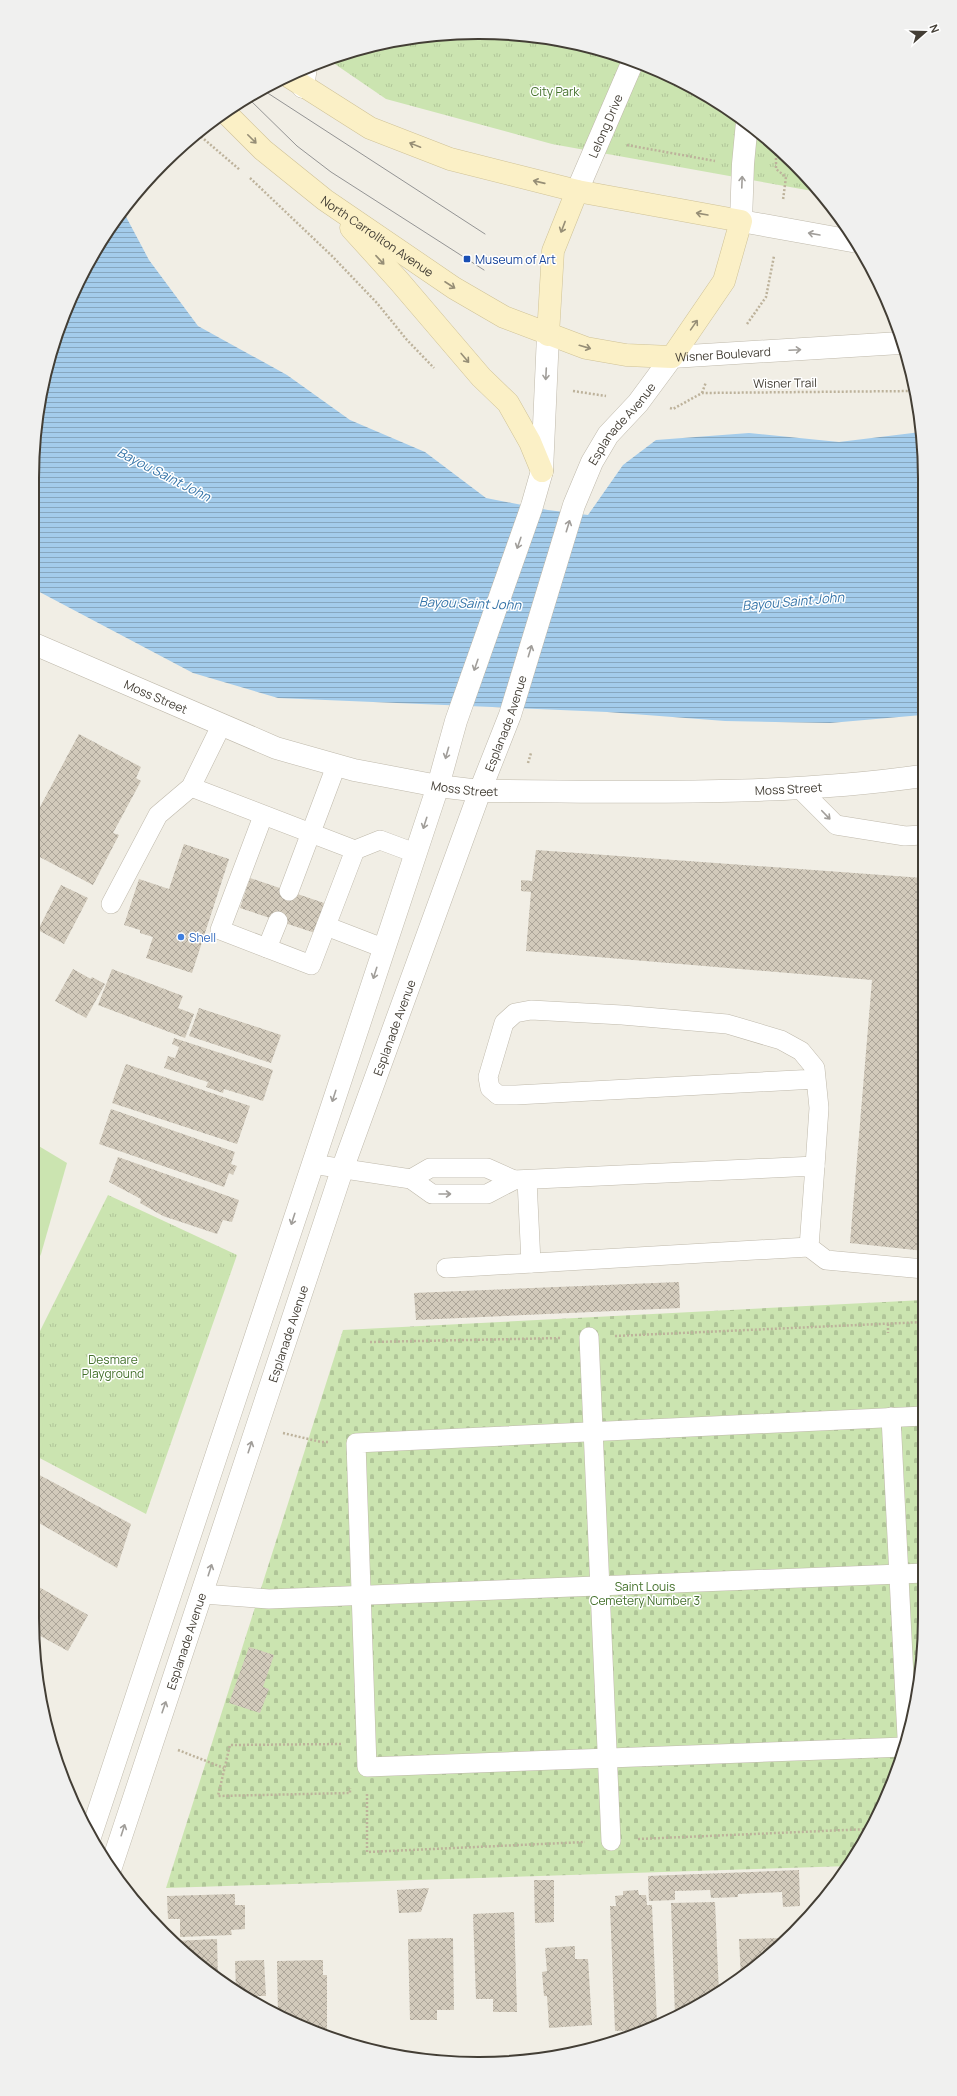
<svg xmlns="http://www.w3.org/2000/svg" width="957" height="2096" font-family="Manrope,sans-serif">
<defs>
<pattern id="cemetery-stones" width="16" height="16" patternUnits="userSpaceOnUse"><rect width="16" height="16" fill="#cbe4b0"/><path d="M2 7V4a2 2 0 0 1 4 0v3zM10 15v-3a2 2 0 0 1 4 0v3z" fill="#b0c598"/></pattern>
<pattern id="park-tufts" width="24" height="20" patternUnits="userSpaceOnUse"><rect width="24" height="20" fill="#cbe4b0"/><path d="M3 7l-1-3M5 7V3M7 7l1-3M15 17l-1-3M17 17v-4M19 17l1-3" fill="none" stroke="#b0c598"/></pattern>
<pattern id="water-rules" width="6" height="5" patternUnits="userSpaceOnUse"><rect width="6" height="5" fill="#a4cceb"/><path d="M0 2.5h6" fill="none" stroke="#87a7bf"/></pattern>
<pattern id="building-cross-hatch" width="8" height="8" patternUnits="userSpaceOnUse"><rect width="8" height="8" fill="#d2cabb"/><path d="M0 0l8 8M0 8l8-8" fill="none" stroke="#aca599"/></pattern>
</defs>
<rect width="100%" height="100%" fill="#f1eee5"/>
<path fill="#cbe4b0" d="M 32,1142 L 67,1163 L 41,1254 L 32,1272 Z"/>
<path fill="url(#cemetery-stones)" d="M 924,1300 L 925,1618 L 916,1704 L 891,1788 L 850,1866 L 166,1888 L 343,1330 Z"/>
<g fill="url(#park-tufts)">
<path d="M 478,32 L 565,41 L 649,66 L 750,124 L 818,192 L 552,144 L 386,99 L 329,60 L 391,41 Z"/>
<path d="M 108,1195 L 237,1255 L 146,1514 L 32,1454 L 32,1347 Z"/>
</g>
<path fill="url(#water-rules)" d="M 123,211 L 149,260 L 198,326 L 287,375 L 350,420 L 425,452 L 486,498 L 548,510 L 588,515 L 623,465 L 656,440 L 749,433 L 839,442 L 921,432 L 922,715 L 830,723 L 725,721 L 607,712 L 278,698 L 193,673 L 32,588 L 32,478 L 41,392 L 66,308 L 107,231 Z"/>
<g fill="url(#building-cross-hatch)">
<path d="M 79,734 L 141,767 L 136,778 L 141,781 L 113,833 L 119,835 L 93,885 L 32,853 L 32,822 Z"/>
<path d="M 184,844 L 229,859 L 192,973 L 146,958 L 153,937 L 140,933 L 140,930 L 124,925 L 139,879 L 169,889 Z"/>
<path d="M 536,850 L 923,878 L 924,1251 L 850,1243 L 872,980 L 526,951 L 531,892 L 521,891 L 521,880 L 532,881 Z"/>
<path d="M 250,878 L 324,903 L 315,933 L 240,908 Z"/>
<path d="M 61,885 L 88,898 L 64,944 L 38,930 Z"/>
<path d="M 73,969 L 91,979 L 92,977 L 105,984 L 86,1018 L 55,1001 Z"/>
<path d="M 112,969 L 183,996 L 178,1008 L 194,1014 L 185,1038 L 98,1005 Z"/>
<path d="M 199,1008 L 281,1035 L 271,1063 L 189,1036 Z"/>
<path d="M 174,1038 L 273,1070 L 263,1101 L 224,1089 L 223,1093 L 206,1087 L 208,1082 L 164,1068 L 168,1056 L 175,1058 L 179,1047 L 172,1044 Z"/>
<path d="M 126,1064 L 250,1106 L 237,1144 L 112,1103 Z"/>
<path d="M 111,1109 L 235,1152 L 231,1164 L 237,1166 L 233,1175 L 229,1173 L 224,1187 L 99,1144 Z"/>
<path d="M 118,1157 L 239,1200 L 232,1222 L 223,1220 L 217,1234 L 163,1216 L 140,1203 L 141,1199 L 109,1182 Z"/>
<path d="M 679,1282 L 680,1308 L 416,1320 L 414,1293 Z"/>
<path d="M 32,1471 L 131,1524 L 117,1568 L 32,1519 Z"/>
<path d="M 32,1583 L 88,1615 L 68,1651 L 33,1632 Z"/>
<path d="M 249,1647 L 274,1655 L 263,1687 L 269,1689 L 260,1713 L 229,1703 Z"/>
<path d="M 799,1870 L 800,1906 L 783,1907 L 782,1892 L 738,1894 L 738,1897 L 711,1898 L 710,1890 L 675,1891 L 675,1900 L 649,1901 L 648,1876 Z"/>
<path d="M 534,1880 L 554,1880 L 554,1922 L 535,1923 Z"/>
<path d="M 429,1888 L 421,1912 L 399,1913 L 397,1890 Z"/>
<path d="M 638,1890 L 639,1895 L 646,1895 L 647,1905 L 652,1905 L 657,2024 L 645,2030 L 615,2031 L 610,1906 L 616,1906 L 615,1896 L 623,1895 L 623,1891 Z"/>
<path d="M 235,1894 L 235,1905 L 245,1905 L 245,1929 L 231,1930 L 232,1935 L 180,1937 L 180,1919 L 168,1919 L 167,1896 Z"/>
<path d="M 715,1902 L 719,1993 L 702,2004 L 675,2016 L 671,1903 Z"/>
<path d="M 514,1912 L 517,2012 L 493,2012 L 493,1999 L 476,1999 L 473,1914 Z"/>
<path d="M 453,1938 L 454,2010 L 437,2010 L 437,2020 L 410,2020 L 408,1939 Z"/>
<path d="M 785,1938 L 750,1972 L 741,1978 L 739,1939 Z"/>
<path d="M 217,1939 L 218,1980 L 207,1972 L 174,1941 Z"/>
<path d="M 575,1946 L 575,1959 L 588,1959 L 592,2025 L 549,2028 L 547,1996 L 544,1996 L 542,1972 L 547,1971 L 545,1948 Z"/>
<path d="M 264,1960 L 266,1996 L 243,1996 L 236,1991 L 235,1961 Z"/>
<path d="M 323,1960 L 323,1975 L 327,1975 L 327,2037 L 278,2015 L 277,1961 Z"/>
</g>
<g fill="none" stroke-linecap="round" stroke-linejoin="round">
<g stroke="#bfb9ab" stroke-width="20">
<g id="service">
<path d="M 191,787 L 355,850 L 311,965 L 220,930 L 263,816"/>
<path d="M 798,787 L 836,825 L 905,836 L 922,835"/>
<path d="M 355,850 L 380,840 L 415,853"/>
<path d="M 289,891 L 336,766"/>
<path d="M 111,904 L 158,815 L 191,787 L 221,726"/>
<path d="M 326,926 L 383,948"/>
<path d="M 267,948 L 278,921"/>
<path d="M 312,1164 L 411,1179 L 432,1194 L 487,1194 L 514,1180 L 815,1166 L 809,1247 L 826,1260 L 924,1269"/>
<path d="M 815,1166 L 819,1108 L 815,1068 L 801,1051 L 781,1040 L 727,1024 L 622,1015 L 531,1010 L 515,1013 L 504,1023 L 488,1077 L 490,1088 L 498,1095 L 516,1095 L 816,1079"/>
<path d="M 411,1179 L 430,1168 L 487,1168 L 514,1180"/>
<path d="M 527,1180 L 531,1263"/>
<path d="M 446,1268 L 809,1247"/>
<path d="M 589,1337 L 611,1841"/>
<path d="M 891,1417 L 907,1737"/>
<path d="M 203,1594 L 269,1599 L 925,1573"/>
<path d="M 904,1747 L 367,1767 L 356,1443 L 924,1416"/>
</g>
</g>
<g stroke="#bfb9ab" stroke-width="23">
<g id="minor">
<path d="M 303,87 L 306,67"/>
<path id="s1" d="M 577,191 L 633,61"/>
<path d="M 741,221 L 743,164 L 747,122"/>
<path id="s2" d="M 32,643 L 276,748 L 354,770 L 438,786 L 480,791 C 627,791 777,797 922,776"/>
</g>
</g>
<g stroke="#bfb9ab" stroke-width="23">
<g id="tertiary">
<path d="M 741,221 L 852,241"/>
<path d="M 90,1837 L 438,786 L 456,721 L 532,506 L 542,471 L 548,335"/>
<path id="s3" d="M 111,1867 L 342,1170 L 480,791 L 510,715 L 574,505 L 592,462 L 608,435 L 638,403 L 672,357 L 900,343"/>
</g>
</g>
<g stroke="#cfc297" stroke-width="23">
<g id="secondary">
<path id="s4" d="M 225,112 L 263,150 L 325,200 L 454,288 L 504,317 L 586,348 L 626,355 L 672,357 L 724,281 L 741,221 L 577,191 L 450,159 L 370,128 L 288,76"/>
<path d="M 351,228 L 399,281 L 481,377 L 508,403 L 530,442 L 542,471"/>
<path d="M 548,335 L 553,251 L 577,191"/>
</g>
</g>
<g stroke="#bdb29b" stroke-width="2.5" stroke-dasharray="2 2" stroke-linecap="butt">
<path d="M 198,134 L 240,170"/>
<path d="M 627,145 L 715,161"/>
<path d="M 776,150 L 776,169 L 786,177 L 783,200"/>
<path d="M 250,178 L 332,256 L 377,303 L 407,340 L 434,368"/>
<path d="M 747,324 L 766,297 L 774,256"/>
<path d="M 573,391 L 606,396"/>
<path d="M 702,393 L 706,382"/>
<path d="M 670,408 L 673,409 L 702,393 L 913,391"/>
<path d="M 528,763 L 531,753"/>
<path d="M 888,1324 L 888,1333"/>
<path d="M 615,1336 L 924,1322"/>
<path d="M 370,1342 L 562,1338"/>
<path d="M 283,1433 L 321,1442 L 329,1442"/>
<path d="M 341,1744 L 230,1745 L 218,1796 L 350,1793 L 350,1788"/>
<path d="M 178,1750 L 224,1768"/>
<path d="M 367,1794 L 367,1852 L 585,1842"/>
<path d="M 638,1839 L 869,1829"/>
</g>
<use href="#service" stroke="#fff" stroke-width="19"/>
<use href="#minor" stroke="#fff" stroke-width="22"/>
<use href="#tertiary" stroke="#fff" stroke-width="22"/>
<use href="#secondary" stroke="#fbf0c6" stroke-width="22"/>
<g stroke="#949494" stroke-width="1">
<path d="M 263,90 L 485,234"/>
<path d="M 248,98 L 297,146 L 331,172 L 484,270"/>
</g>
</g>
<defs><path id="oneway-shaft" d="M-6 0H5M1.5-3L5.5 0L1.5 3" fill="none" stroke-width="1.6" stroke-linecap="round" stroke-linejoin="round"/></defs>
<g stroke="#968e76">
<use href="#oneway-shaft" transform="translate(252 139) rotate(45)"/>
<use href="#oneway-shaft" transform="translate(415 145) rotate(-158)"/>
<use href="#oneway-shaft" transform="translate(539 182) rotate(-167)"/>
<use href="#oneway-shaft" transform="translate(702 214) rotate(-170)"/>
<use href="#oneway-shaft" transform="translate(563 227) rotate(111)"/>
<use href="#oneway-shaft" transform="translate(380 260) rotate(47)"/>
<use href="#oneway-shaft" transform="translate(450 285) rotate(33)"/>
<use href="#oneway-shaft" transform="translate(694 325) rotate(-55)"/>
<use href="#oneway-shaft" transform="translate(585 347) rotate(16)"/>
<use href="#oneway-shaft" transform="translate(465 358) rotate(50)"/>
</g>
<g stroke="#a19e9a">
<use href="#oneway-shaft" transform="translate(742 182) rotate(-88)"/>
<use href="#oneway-shaft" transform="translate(814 234) rotate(-170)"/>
<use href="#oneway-shaft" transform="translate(795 350) rotate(-3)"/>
<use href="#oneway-shaft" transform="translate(546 374) rotate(93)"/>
<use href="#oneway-shaft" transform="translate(568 526) rotate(-73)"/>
<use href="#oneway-shaft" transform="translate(519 543) rotate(109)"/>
<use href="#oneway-shaft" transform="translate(530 651) rotate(-73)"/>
<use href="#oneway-shaft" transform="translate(476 665) rotate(109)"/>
<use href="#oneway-shaft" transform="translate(447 753) rotate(106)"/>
<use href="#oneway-shaft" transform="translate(826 815) rotate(46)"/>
<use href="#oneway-shaft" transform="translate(425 823) rotate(108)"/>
<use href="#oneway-shaft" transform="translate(375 973) rotate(108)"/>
<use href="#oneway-shaft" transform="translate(334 1096) rotate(108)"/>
<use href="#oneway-shaft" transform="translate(445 1194)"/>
<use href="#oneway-shaft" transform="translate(293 1219) rotate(108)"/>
<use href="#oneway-shaft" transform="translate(250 1447) rotate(-72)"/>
<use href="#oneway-shaft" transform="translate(210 1570) rotate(-72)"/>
<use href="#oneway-shaft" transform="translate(164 1707) rotate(-71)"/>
<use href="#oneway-shaft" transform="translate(123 1830) rotate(-72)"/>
</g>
<rect fill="#1a4fb4" stroke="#fff" stroke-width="1.5" x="463" y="255" width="8" height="8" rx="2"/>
<circle fill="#3f7fe0" stroke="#fff" stroke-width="1.5" cx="181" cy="937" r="4"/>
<g text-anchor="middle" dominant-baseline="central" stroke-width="3" stroke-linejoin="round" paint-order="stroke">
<g font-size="12" fill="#44712c" stroke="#fff">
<text x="555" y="91">City Park</text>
<text x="113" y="1359">Desmare<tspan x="113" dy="14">Playground</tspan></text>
<text x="645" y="1586">Saint Louis<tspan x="645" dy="14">Cemetery Number 3</tspan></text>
</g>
<g font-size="12" fill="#433e35" stroke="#fff">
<text stroke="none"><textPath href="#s1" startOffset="71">Lelong Drive</textPath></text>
<text stroke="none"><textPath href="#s4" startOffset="197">North Carrollton Avenue</textPath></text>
<text stroke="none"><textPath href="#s3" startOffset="1669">Wisner Boulevard</textPath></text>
<text transform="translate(785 383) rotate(-1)">Wisner Trail</text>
<text stroke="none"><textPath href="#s3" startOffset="1534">Esplanade Avenue</textPath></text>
<text stroke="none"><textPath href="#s2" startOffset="135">Moss Street</textPath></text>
<text stroke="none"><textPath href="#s3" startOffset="1210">Esplanade Avenue</textPath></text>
<text stroke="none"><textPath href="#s2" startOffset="459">Moss Street</textPath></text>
<text stroke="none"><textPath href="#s2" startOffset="783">Moss Street</textPath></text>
<text stroke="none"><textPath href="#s3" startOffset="886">Esplanade Avenue</textPath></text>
<text stroke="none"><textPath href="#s3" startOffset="562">Esplanade Avenue</textPath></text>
<text stroke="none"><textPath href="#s3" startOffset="238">Esplanade Avenue</textPath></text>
</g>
<g font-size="12" fill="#164399" stroke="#fff" text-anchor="start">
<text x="475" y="259">Museum of Art</text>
</g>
<g font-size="12" fill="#366cbe" stroke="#fff" text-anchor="start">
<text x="189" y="937">Shell</text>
</g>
<g font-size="13" font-style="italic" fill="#3574a8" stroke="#fff">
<text transform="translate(164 474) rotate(27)">Bayou Saint John</text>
<text transform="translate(793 601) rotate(-5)">Bayou Saint John</text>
<text transform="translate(470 603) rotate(2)">Bayou Saint John</text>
</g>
</g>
<path d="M0 0H957V2096H0ZM478 39H479A439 439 0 0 1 918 478V1618A439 439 0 0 1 479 2057H478A439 439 0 0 1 39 1618V478A439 439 0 0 1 478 39Z" fill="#f0f0ef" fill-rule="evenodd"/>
<path fill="none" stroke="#433e35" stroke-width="2" d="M478 39H479A439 439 0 0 1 918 478V1618A439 439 0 0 1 479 2057H478A439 439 0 0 1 39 1618V478A439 439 0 0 1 478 39Z"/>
<g transform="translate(925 32) rotate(70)" stroke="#ffffff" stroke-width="3" paint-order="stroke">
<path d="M0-3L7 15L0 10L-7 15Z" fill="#433e35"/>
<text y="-6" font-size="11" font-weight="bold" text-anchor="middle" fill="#433e35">N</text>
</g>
</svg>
